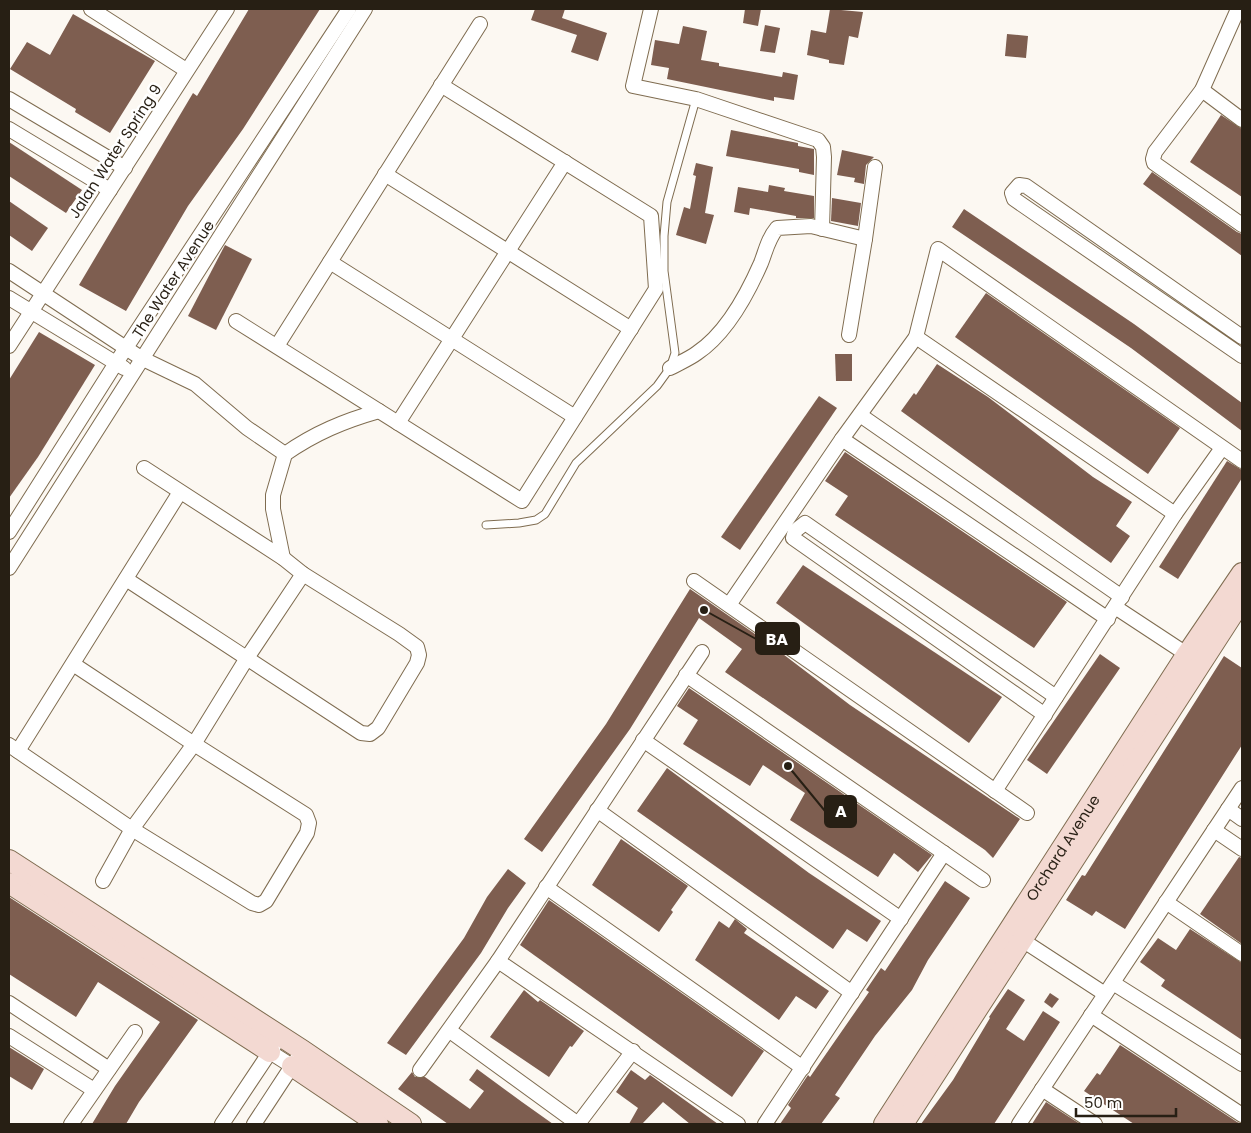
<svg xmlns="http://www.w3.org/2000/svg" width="1251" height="1133" font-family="Poppins,sans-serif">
<rect width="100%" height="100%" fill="#fcf8f2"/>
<g fill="#7e5e50">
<path d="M 249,9 L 320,9 L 243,129 L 188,206 L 126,311 L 79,285 L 193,93 L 197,96 Z"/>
<path d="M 535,9 L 565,9 L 562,18 L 607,33 L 598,61 L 571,52 L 577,35 L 531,20 Z"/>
<path d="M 745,9 L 761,9 L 758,26 L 743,23 Z"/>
<path d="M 830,9 L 863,12 L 858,38 L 849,36 L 844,65 L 829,63 L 829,60 L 807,55 L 811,30 L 826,33 Z"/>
<path d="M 73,14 L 155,61 L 110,133 L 75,112 L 76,109 L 10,69 L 27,42 L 50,55 Z"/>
<path d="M 765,25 L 780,28 L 775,53 L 760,51 Z"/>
<path d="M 683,26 L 707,31 L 701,60 L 719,63 L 719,66 L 782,77 L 783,72 L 798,75 L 794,100 L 774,97 L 774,101 L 667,79 L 669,68 L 651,65 L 655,40 L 679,44 Z"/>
<path d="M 1007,34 L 1028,36 L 1026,58 L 1005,56 Z"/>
<path d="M 1221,115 L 1242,129 L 1242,197 L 1190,162 Z"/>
<path d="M 731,130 L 798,143 L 798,146 L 814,149 L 814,175 L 799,172 L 799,169 L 726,156 Z"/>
<path d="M 9,142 L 82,190 L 66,213 L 9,176 Z"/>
<path d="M 842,150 L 874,157 L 866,165 L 864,184 L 854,182 L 855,178 L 837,175 Z"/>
<path d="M 696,163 L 713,167 L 705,213 L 714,215 L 706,244 L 676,235 L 684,207 L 690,209 L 696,176 L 693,175 Z"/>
<path d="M 1152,172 L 1237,232 L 1242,234 L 1242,256 L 1143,184 Z"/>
<path d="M 769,185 L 785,188 L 784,191 L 814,196 L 814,218 L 796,218 L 796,216 L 750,208 L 749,215 L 734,212 L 738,187 L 768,192 Z"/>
<path d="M 832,198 L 861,203 L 858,226 L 831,221 Z"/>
<path d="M 9,201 L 48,228 L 32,251 L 9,235 Z"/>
<path d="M 964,209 L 1134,324 L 1242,403 L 1242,431 L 1131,348 L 952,227 Z"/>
<path d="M 225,245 L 252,259 L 216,330 L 188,316 Z"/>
<path d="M 986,293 L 1180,428 L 1148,474 L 955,337 Z"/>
<path d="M 39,332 L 95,365 L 38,457 L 9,498 L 9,380 Z"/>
<path d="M 835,354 L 852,354 L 852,381 L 836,381 Z"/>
<path d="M 937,364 L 988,397 L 1093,477 L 1132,502 L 1116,526 L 1130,536 L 1111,563 L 901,411 L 914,393 L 916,395 Z"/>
<path d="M 819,396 L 837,408 L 740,550 L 721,537 Z"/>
<path d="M 845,452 L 1067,602 L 1034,648 L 835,515 L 848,496 L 825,481 Z"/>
<path d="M 1227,461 L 1242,470 L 1242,478 L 1178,579 L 1159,567 Z"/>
<path d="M 803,565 L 1002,697 L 969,743 L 776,603 Z"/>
<path d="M 690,589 L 775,648 L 850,705 L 1020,819 L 993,858 L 985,850 L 725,672 L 742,649 L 699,618 L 630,729 L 542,852 L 524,839 L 606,724 Z"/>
<path d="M 1100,654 L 1120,668 L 1047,774 L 1027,760 Z"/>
<path d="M 1224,656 L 1242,668 L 1242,745 L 1125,929 L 1096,911 L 1092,916 L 1066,900 L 1082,875 L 1085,876 Z"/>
<path d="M 689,688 L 932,855 L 918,872 L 894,853 L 878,877 L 790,820 L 805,793 L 763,765 L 750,786 L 683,744 L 698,720 L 677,706 Z"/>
<path d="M 667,768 L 809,873 L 881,921 L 867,942 L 847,929 L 833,949 L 637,811 Z"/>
<path d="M 621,839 L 688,886 L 671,910 L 673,912 L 659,932 L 592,885 Z"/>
<path d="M 1239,857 L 1242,858 L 1242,944 L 1200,914 Z"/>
<path d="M 508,869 L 526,883 L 508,908 L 481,953 L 406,1055 L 387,1043 L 464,938 L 487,897 Z"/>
<path d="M 945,881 L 970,898 L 928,960 L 912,990 L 875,1036 L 835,1095 L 840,1098 L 821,1124 L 780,1124 L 791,1108 L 788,1105 L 808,1075 L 810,1077 L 869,992 L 866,990 L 881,968 L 885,971 Z"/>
<path d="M 9,897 L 198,1020 L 139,1102 L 126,1124 L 92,1124 L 115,1086 L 160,1022 L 98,982 L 76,1017 L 9,974 Z"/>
<path d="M 549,900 L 764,1051 L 732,1097 L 520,945 Z"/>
<path d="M 735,919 L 747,929 L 744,933 L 829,991 L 816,1009 L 796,996 L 779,1020 L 695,960 L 719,921 L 729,928 Z"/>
<path d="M 1190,929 L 1242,963 L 1242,1040 L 1161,986 L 1165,980 L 1140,962 L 1158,938 L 1176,950 Z"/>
<path d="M 1008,989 L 1025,1000 L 1006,1029 L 1024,1041 L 1043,1011 L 1060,1022 L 994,1124 L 921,1124 L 953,1080 L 990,1018 L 989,1017 Z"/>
<path d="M 524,990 L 538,1002 L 540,1000 L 584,1031 L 572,1047 L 570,1046 L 549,1077 L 490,1037 Z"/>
<path d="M 1050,993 L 1059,999 L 1052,1008 L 1044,1002 Z"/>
<path d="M 1120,1045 L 1237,1122 L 1242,1124 L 1134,1124 L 1084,1091 L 1097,1073 L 1100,1075 Z"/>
<path d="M 9,1047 L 44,1069 L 32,1090 L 9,1076 Z"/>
<path d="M 477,1069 L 522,1102 L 553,1124 L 448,1124 L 398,1089 L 412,1072 L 415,1077 L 425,1077 L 470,1109 L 484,1091 L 469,1080 Z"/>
<path d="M 631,1070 L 645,1080 L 650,1075 L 718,1124 L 690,1124 L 663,1102 L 642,1124 L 629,1124 L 638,1108 L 616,1092 Z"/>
<path d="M 1046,1102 L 1080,1124 L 1032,1124 Z"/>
</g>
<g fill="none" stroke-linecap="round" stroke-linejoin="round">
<g stroke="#7f6c50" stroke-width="9">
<path id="lane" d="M 486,525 L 519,523 L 536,520 L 545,514 L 576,463 L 657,386 L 670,368 L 675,353 L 664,271 L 664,236 L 667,202 L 696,99"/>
</g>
<g stroke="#7f6c50" stroke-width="16">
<g id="street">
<path d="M 91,9 L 186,70"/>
<path d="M 651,9 L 633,86 L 696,99 L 818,140 L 823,147 L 824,157 L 822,229"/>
<path d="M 1238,9 L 1202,90 L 1155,152 L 1153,159 L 1154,163 L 1242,225"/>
<path d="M 1202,90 L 1242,120"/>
<path d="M 9,99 L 125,168"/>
<path d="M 9,129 L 110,190"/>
<path d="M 385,174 L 631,329"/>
<path d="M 330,262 L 575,417"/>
<path d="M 9,271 L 141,358 L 195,384 L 247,428 L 285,454"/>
<path d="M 9,298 L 124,368"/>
<path d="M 236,321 L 522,501 L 656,289 L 651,216 L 441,85"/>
<path d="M 849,335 L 865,239 L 875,167"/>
<path d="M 916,337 L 1175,514"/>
<path d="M 1242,337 L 1026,186 L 1019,185 L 1012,193 L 1014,199 L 1242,356"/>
<path d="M 9,346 L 227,9"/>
<path d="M 277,346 L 480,24"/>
<path d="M 670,368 C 679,363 689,359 697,353 C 727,333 747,295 761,263 C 766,250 768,239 777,228 L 811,226 L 865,239"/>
<path d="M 860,415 L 1122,597"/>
<path d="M 398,423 L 565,162"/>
<path d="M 842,439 L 1108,619"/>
<path d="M 9,532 L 116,363 L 349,9"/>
<path d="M 283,558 L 273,509 L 273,495 L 285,454 C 315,433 344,421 379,411"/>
<path d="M 9,568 L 365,9"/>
<path d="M 126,579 L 361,733 L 370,734 L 378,728 L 417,663 L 419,655 L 417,647 L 399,634 L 303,574 L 283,558 L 144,468"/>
<path d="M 694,581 L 1027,813"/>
<path d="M 729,605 L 842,439 L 916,337 L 938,249 L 1242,461"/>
<path d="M 1115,607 L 1194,659"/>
<path d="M 686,675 L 983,880"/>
<path d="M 1045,715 L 793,538 L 795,531 L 805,523 L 1056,697"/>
<path d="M 643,740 L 901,919"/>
<path d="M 9,745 L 132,829 L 252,903 L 259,905 L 266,901 L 307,833 L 309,823 L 306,815 L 194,744 L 73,664"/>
<path d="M 18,751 L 180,492"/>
<path d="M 995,791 L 1175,514 L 1222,448"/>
<path d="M 1228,809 L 1242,819"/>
<path d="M 597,810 L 852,993"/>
<path d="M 1214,830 L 1242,849"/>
<path d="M 103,881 L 132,829 L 194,744 L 247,658 L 303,574"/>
<path d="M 546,887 L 803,1068"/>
<path d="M 1166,902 L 1242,954"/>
<path d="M 1016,936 L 1105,994"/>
<path d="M 498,961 L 738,1124"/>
<path d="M 1113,983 L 1242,1064"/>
<path d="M 9,1003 L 109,1069"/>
<path d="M 1091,1015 L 1242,1115"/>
<path d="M 450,1031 L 578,1124"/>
<path d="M 9,1036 L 94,1090"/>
<path d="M 270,1052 L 292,1066"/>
<path d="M 420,1070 L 498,961 L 702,652"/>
<path d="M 1042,1089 L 1095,1124"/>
<path d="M 71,1124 L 135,1032"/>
<path d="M 222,1124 L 274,1046"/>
<path d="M 254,1124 L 296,1060"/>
<path d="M 578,1124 L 633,1051"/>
<path d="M 765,1124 L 944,853"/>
<path d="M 1019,1124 L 1242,788"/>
</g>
</g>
<g stroke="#7f6c50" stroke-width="22">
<g id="secondary">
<path d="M 9,860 L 302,1050 L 411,1124"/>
<path d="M 9,883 L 270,1052"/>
<path d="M 292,1066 L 378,1124"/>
<path id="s1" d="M 884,1124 L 1187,654 L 1242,573"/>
<path d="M 903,1124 L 1242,600"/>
</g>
</g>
<use href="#lane" stroke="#fff" stroke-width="7"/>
<use href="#street" stroke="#fff" stroke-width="14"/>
<use href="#secondary" stroke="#f3d9d2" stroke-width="20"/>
</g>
<g text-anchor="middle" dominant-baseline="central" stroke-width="5" stroke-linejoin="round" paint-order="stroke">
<g font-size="15" fill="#271f14" stroke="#fff">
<text transform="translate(115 151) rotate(-57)">Jalan Water Spring 9</text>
<text transform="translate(173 279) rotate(-57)">The Water Avenue</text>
<text stroke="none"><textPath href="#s1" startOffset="329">Orchard Avenue</textPath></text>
</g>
</g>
<path fill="none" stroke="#271f14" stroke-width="2" d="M704 610L756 639M788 766L825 811"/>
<g fill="#271f14" stroke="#fff" stroke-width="2">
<circle cx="704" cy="610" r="5"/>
<circle cx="788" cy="766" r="5"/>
</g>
<g fill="#271f14" stroke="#271f14" stroke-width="2">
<rect x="756" y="623" width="43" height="31" rx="5"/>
<rect x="825" y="796" width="31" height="31" rx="5"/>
</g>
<g font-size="16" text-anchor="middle" font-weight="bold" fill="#fff">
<text x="777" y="645">BA</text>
<text x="841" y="817">A</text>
</g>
<rect width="1251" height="1133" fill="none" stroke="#271f14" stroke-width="20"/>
<path d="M1076 1108v8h100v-8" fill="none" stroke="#271f14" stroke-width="2.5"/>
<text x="1084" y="1108" font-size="15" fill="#271f14" stroke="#ffffff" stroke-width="4" paint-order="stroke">50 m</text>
</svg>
